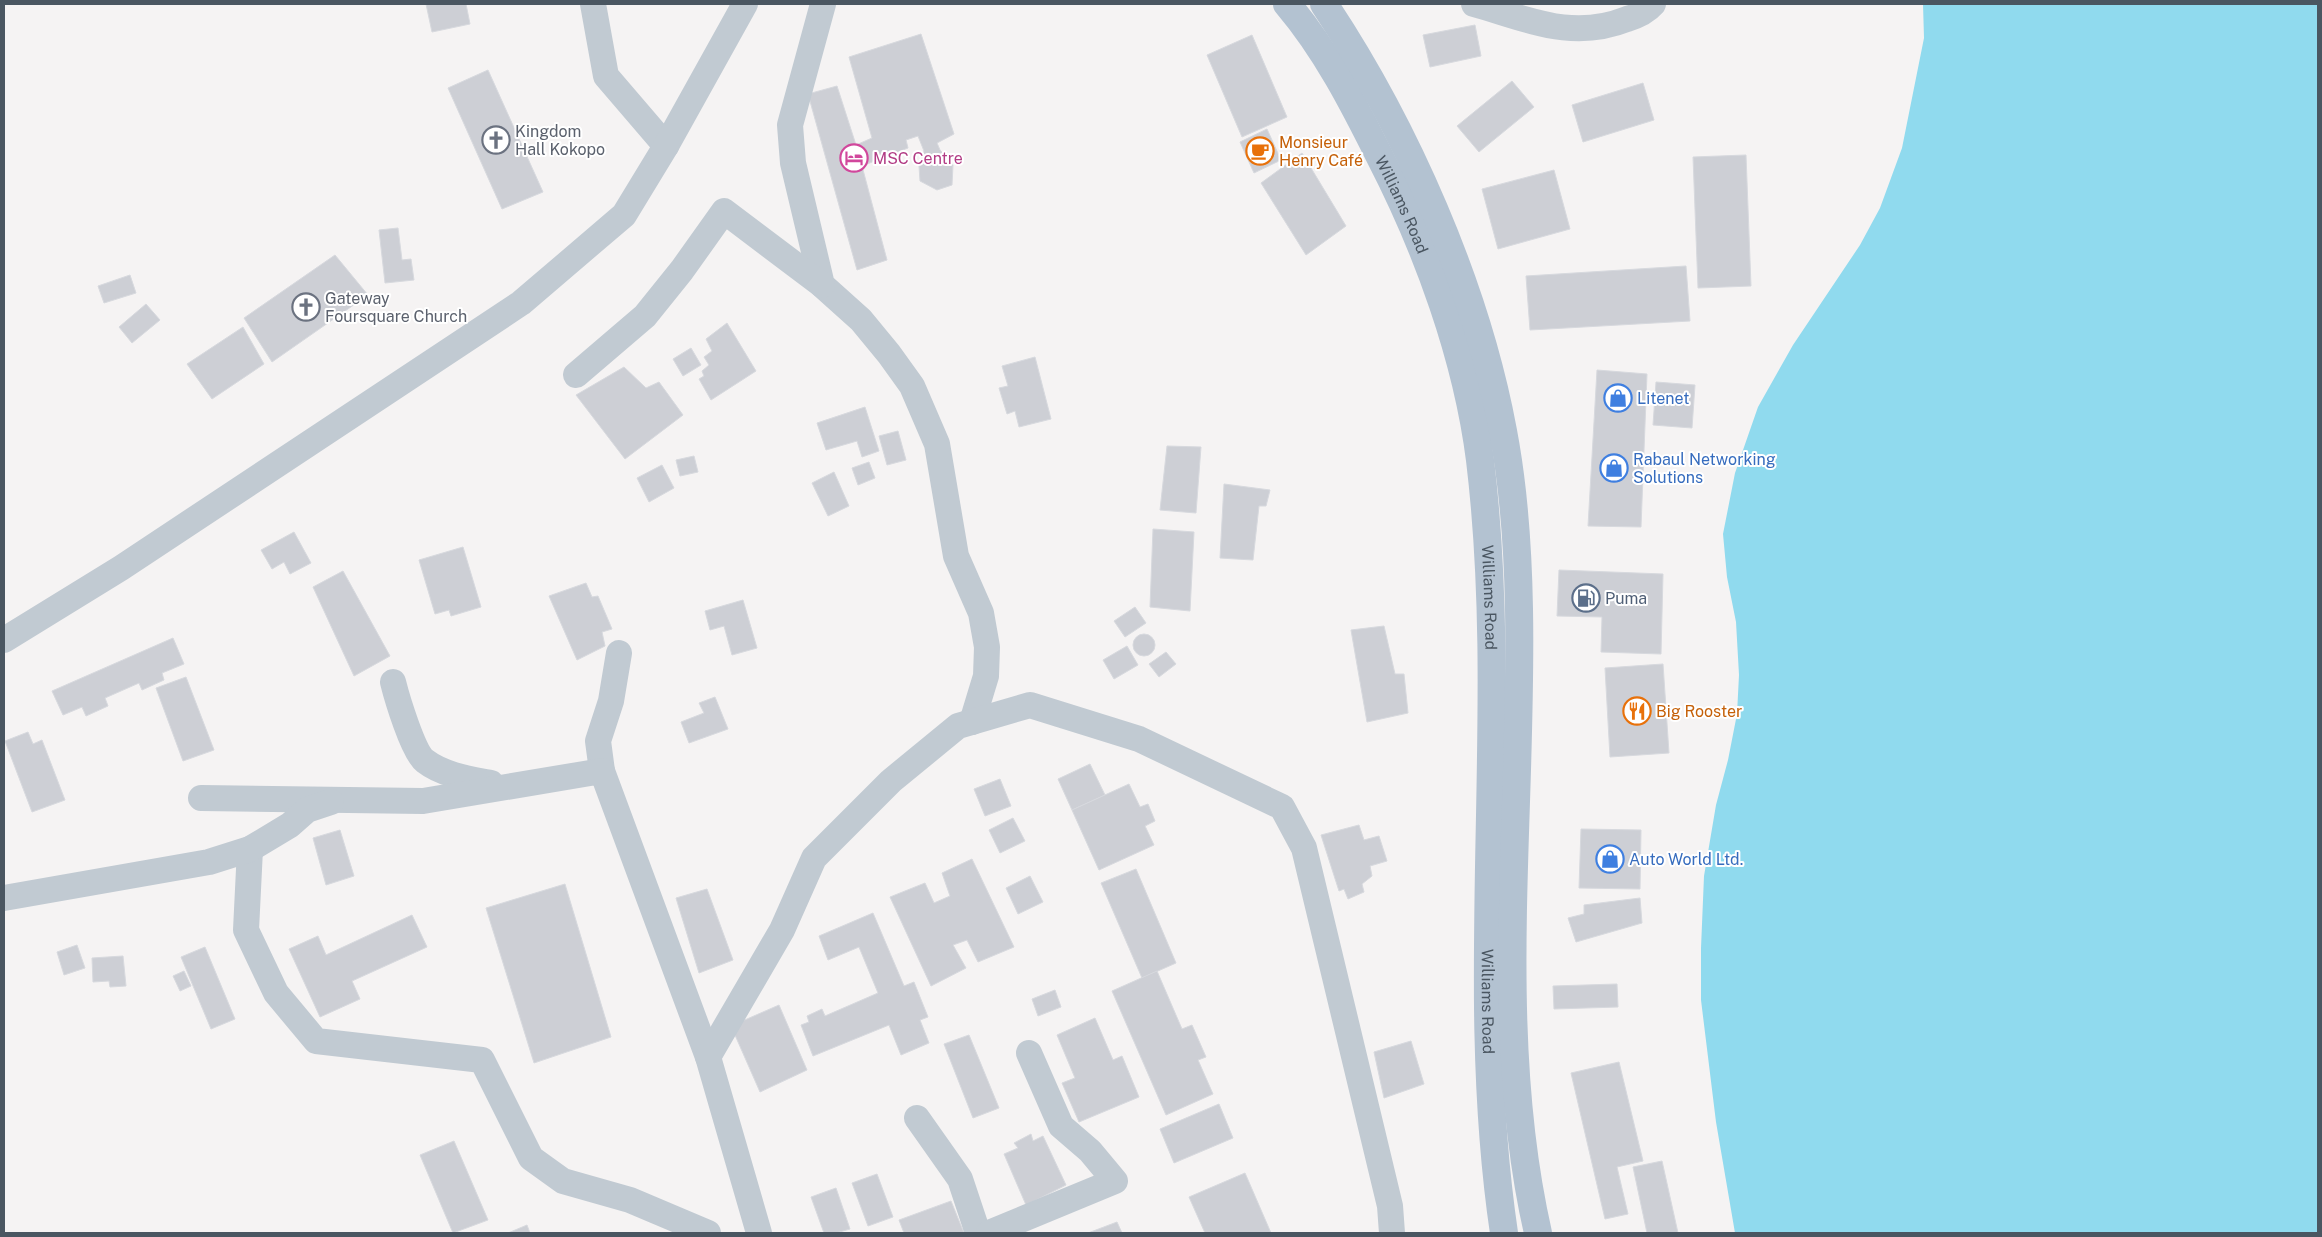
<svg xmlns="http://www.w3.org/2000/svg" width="2322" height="1237" font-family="'Public Sans',sans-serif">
<rect width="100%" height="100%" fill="#f5f3f3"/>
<path fill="#90daee" d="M 1923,4 L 2318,4 L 2318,1233 L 1735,1233 L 1716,1122 L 1701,1000 L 1701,948 L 1704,876 L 1716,805 L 1728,760 L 1737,714 L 1739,675 L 1736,622 L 1727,577 L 1723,534 L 1735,473 L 1758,407 L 1793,345 L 1860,245 L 1880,208 L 1902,148 L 1924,38 Z"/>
<g fill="#cdcfd5" stroke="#d7d9de">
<path d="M 426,4 L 466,4 L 470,24 L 432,32 Z"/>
<path d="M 1475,25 L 1481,56 L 1430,67 L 1423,35 Z"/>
<path d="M 921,34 L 954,134 L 937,143 L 940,150 L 953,165 L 952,185 L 937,190 L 920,181 L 919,166 L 924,151 L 918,136 L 906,140 L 908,148 L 862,166 L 887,260 L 857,270 L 808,94 L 837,86 L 856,145 L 872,138 L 849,57 Z"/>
<path d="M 1252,35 L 1287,117 L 1242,137 L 1207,55 Z"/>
<path d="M 488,70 L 543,192 L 502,209 L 448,88 Z"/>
<path d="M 1512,81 L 1534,107 L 1479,152 L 1457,126 Z"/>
<path d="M 1643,83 L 1654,120 L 1583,142 L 1572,105 Z"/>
<path d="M 1267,129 L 1281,160 L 1254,173 L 1240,142 Z"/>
<path d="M 1302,153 L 1346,226 L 1306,255 L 1261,183 Z"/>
<path d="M 1746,155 L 1751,286 L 1698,288 L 1693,157 Z"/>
<path d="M 1554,170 L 1570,229 L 1498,249 L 1482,189 Z"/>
<path d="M 398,228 L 402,260 L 411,259 L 414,280 L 385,283 L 379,230 Z"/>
<path d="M 335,255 L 368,295 L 272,362 L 244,318 Z"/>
<path d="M 1686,266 L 1690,321 L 1530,330 L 1526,276 Z"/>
<path d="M 130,275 L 136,293 L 104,303 L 98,286 Z"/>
<path d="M 146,304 L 160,320 L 132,343 L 119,327 Z"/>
<path d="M 727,323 L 756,371 L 711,400 L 699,379 L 704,376 L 702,371 L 709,365 L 704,357 L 712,351 L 706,339 Z"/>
<path d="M 243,327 L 264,364 L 212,399 L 187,364 Z"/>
<path d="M 691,348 L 701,365 L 683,376 L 673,359 Z"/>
<path d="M 1035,357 L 1051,419 L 1019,427 L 1015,411 L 1007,414 L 999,388 L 1008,386 L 1002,366 Z"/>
<path d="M 624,367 L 646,388 L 659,382 L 683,415 L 625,459 L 576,395 Z"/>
<path d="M 1597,370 L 1647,374 L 1641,527 L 1588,526 Z"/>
<path d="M 1656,382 L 1695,385 L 1692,428 L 1653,425 Z"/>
<path d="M 865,407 L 879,451 L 862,457 L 857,441 L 826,450 L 817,423 Z"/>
<path d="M 898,431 L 906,460 L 887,465 L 879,436 Z"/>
<path d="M 1167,446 L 1201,447 L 1196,513 L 1160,510 Z"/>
<path d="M 694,456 L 698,472 L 680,476 L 676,460 Z"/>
<path d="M 869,462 L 875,478 L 858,485 L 852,468 Z"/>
<path d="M 662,465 L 674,488 L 649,502 L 637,478 Z"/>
<path d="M 834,472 L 849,506 L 828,516 L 812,483 Z"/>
<path d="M 1224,484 L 1270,490 L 1266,506 L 1259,506 L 1253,560 L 1220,558 Z"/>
<path d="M 1153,529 L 1194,532 L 1190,611 L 1150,607 Z"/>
<path d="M 294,532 L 311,563 L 290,574 L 284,562 L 272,569 L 261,550 Z"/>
<path d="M 463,547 L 481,607 L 451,616 L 449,610 L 435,614 L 419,560 Z"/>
<path d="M 1559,570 L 1663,574 L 1661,654 L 1601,652 L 1602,617 L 1557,616 Z"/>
<path d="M 343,571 L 390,656 L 354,676 L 313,587 Z"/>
<path d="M 586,583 L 592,597 L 598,596 L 612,629 L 602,632 L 605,646 L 577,660 L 549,596 Z"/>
<path d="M 743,600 L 757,648 L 732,655 L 724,626 L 710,630 L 705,611 Z"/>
<path d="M 1135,607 L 1146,623 L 1125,637 L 1114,621 Z"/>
<path d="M 1384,626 L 1395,674 L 1404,674 L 1408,713 L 1367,722 L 1351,630 Z"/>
<circle cx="1144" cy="645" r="11"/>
<path d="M 173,638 L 184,664 L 162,673 L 164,680 L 142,690 L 139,683 L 105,698 L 108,706 L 86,716 L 82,707 L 63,715 L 52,691 Z"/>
<path d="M 1127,646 L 1138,665 L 1114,679 L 1103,660 Z"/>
<path d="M 1166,652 L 1176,664 L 1159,677 L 1149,664 Z"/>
<path d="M 1663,664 L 1669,753 L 1610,757 L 1605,668 Z"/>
<path d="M 186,677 L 214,750 L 183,761 L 156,688 Z"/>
<path d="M 715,697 L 728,729 L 689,743 L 681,722 L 704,713 L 699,703 Z"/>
<path d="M 28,732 L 33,744 L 42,740 L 65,800 L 32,812 L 5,741 Z"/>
<path d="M 1090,764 L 1105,795 L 1072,810 L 1058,779 Z"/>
<path d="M 1000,779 L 1011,806 L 985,816 L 974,789 Z"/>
<path d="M 1129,784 L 1140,807 L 1148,804 L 1155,821 L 1145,826 L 1154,845 L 1099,870 L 1072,810 Z"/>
<path d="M 1013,818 L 1025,841 L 1000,853 L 989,830 Z"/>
<path d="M 1359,825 L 1364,840 L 1379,836 L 1387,861 L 1370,866 L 1372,876 L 1362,884 L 1364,892 L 1348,899 L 1344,889 L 1339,891 L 1321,835 Z"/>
<path d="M 1581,829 L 1641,830 L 1640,889 L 1579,888 Z"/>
<path d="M 340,830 L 354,876 L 326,885 L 313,838 Z"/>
<path d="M 972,859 L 1014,947 L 978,962 L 967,940 L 953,945 L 966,968 L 931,986 L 890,897 L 925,883 L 934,903 L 950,896 L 942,873 Z"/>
<path d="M 1136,869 L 1176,963 L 1142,978 L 1101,883 Z"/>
<path d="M 1030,876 L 1043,902 L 1018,914 L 1006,888 Z"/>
<path d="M 565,884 L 611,1037 L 534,1063 L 486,908 Z"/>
<path d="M 707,889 L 733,960 L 699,973 L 676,898 Z"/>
<path d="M 1640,898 L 1642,923 L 1576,942 L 1568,918 L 1584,914 L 1584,905 Z"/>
<path d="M 873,913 L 904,986 L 914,982 L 928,1017 L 920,1020 L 929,1043 L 901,1055 L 889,1025 L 813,1056 L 801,1025 L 809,1022 L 807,1016 L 822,1009 L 825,1016 L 878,993 L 859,947 L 828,960 L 819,936 Z"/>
<path d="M 412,915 L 427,947 L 352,981 L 360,999 L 320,1017 L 289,949 L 318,936 L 326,955 Z"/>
<path d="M 77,945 L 85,968 L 64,975 L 57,952 Z"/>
<path d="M 205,947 L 235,1019 L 211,1029 L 181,957 Z"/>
<path d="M 123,956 L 126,986 L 110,987 L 109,981 L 93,982 L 92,958 Z"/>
<path d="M 184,971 L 191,986 L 180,991 L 173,976 Z"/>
<path d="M 1157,971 L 1182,1029 L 1192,1025 L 1206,1057 L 1198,1060 L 1213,1094 L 1166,1115 L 1112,991 Z"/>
<path d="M 1617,984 L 1618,1007 L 1554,1009 L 1553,986 Z"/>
<path d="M 1055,990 L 1061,1007 L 1038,1016 L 1032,999 Z"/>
<path d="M 779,1005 L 807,1070 L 760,1092 L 731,1026 Z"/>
<path d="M 1095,1018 L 1113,1060 L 1122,1056 L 1139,1097 L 1079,1122 L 1062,1083 L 1075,1078 L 1057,1035 Z"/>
<path d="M 969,1035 L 999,1108 L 973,1118 L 944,1044 Z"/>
<path d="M 1411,1041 L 1424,1084 L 1384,1098 L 1374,1052 Z"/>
<path d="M 1619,1062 L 1643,1161 L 1617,1167 L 1628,1214 L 1605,1219 L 1571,1073 Z"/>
<path d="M 1219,1104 L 1233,1138 L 1174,1163 L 1160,1129 Z"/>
<path d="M 1031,1134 L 1033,1141 L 1043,1136 L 1066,1185 L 1026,1205 L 1004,1154 L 1018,1148 L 1014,1143 Z"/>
<path d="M 454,1141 L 488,1220 L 453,1233 L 420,1155 Z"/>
<path d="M 1662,1161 L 1678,1233 L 1647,1233 L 1633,1167 Z"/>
<path d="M 1245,1173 L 1271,1233 L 1205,1233 L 1189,1197 Z"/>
<path d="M 877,1174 L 893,1217 L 868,1226 L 852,1183 Z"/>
<path d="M 836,1188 L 850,1229 L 836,1233 L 824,1233 L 811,1197 Z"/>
<path d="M 951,1201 L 964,1233 L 904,1233 L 899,1220 Z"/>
<path d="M 1117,1222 L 1122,1233 L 1088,1233 Z"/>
<path d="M 527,1225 L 530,1233 L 508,1233 Z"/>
</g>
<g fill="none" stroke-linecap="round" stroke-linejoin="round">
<g stroke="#c1cad2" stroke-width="26">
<path d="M 593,4 L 606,76 L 666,146"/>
<path d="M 823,4 L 790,125 L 793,163 L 822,285 L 861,320 L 889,354 L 912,386 L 937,444 L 956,556 L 981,613 L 987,647 L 986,676 L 972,722"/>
<path d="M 1474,4 C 1528,19 1572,41 1627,19 C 1637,16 1646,12 1653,4"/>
<path d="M 576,375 L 645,316 L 682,270 L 724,211 L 822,285"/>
<path d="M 4,640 L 121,568 L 521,303 L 624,215 L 666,146 L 745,4"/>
<path d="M 393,682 C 397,698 413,752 425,761 C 443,775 470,779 491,783"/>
<path d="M 602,771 L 598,741 L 611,701 L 619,653"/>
<path d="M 201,798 L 423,801 L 602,771 L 708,1057"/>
<path d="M 250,849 L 246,930 L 276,993 L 316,1041 L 482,1060 L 531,1158 L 563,1181 L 630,1200 L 708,1233"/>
<path d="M 4,898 L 209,862 L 250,849 L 290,825 L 307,810 L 331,802"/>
<path d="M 917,1118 L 960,1179 L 978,1233"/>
<path d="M 759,1233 L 708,1057 L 782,930 L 814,858 L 891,781 L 958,726 L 1030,705 L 1139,739 L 1282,807 L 1304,848 L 1390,1206 L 1392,1233"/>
<path d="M 989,1233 L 1115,1181 L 1090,1151 L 1061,1126 L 1029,1053"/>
</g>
<g stroke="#b3c2d1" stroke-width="28">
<path id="s1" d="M 1287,4 C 1326,50 1353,103 1380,157 C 1427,248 1467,357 1480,460 C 1511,716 1466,977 1504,1233"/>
<path d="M 1324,4 C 1406,127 1476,286 1503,431 C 1514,489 1518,550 1519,609 C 1523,815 1492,1031 1538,1233"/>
</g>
</g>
<defs>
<g id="church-ring" transform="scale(1.4375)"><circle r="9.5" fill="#fff" stroke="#6b7280" stroke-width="1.5"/><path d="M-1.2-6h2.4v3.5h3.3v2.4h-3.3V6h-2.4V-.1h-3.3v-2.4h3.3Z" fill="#6b7280"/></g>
<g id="cafe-ring" transform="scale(1.4375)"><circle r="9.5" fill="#fff" stroke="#e8710a" stroke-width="1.5"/><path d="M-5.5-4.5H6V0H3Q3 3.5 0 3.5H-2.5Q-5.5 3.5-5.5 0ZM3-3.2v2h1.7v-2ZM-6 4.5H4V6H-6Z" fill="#e8710a"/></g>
<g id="hotel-ring" transform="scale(1.4375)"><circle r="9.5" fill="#fff" stroke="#d1479c" stroke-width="1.5"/><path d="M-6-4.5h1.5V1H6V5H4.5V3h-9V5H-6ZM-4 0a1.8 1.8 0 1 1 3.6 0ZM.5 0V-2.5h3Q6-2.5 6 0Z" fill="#d1479c"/></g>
<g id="shop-ring" transform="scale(1.4375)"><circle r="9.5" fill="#fff" stroke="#3f7fe0" stroke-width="1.5"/><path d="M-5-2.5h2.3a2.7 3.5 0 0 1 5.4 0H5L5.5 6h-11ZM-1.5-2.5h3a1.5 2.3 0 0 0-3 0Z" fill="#3f7fe0"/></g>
<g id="fuel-ring" transform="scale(1.4375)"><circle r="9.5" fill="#fff" stroke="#5c6f8a" stroke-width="1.5"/><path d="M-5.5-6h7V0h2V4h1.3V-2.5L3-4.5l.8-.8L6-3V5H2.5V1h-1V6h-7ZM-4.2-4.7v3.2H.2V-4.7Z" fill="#5c6f8a"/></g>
<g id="restaurant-ring" transform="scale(1.4375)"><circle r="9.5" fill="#fff" stroke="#e8710a" stroke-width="1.5"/><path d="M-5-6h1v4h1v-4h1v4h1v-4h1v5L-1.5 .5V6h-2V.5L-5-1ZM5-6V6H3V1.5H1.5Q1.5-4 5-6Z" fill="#e8710a"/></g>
</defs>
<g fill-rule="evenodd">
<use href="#church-ring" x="496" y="140"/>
<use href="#cafe-ring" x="1260" y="151"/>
<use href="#hotel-ring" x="854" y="158"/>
<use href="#church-ring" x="306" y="307"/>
<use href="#shop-ring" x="1618" y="398"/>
<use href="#shop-ring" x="1614" y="468"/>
<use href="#fuel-ring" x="1586" y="598"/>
<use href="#restaurant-ring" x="1637" y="711"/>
<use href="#shop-ring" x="1610" y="859"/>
</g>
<g text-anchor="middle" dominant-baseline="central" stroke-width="4" stroke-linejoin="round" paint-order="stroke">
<g font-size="16" fill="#5b616d" stroke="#fff" text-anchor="start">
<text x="515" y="131">Kingdom<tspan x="515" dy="18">Hall Kokopo</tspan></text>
<text x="325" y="298">Gateway<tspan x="325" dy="18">Foursquare Church</tspan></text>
</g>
<g font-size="16" fill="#c56008" stroke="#fff" text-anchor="start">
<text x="1279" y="142">Monsieur<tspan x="1279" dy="18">Henry Café</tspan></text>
<text x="1656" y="711">Big Rooster</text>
</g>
<g font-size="16" fill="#b23c85" stroke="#fff" text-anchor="start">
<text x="873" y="158">MSC Centre</text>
</g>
<g font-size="16" fill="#4a5661" stroke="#fff">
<text stroke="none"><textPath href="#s1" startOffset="232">Williams Road</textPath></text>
<text stroke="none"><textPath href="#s1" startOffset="638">Williams Road</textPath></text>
<text stroke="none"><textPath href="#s1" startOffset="1042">Williams Road</textPath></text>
</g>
<g font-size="16" fill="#366cbe" stroke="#fff" text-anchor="start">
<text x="1637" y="398">Litenet</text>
<text x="1633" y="459">Rabaul Networking<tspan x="1633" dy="18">Solutions</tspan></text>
<text x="1629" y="859">Auto World Ltd.</text>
</g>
<g font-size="16" fill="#4e5e75" stroke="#fff" text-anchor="start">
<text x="1605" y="598">Puma</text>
</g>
</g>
<rect width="2322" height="1237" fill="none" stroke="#4a5661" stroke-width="10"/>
</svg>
